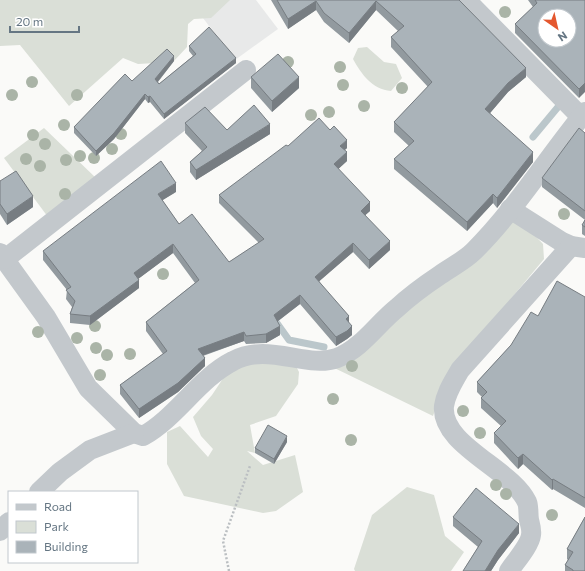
<svg xmlns="http://www.w3.org/2000/svg" width="585" height="571" font-family="Commissioner,sans-serif">
<rect width="100%" height="100%" fill="#fafaf8"/>
<path fill="#e8e9e9" d="M 227,0 L 256,0 L 278,29 L 235,60 L 203,18 Z"/>
<g fill="#dadfd7">
<path d="M 0,0 L 230,0 L 211,18 L 194,19 L 188,24 L 187,47 L 173,62 L 138,64 L 123,58 L 69,106 L 20,45 L 0,46 Z"/>
<path d="M 367,47 L 384,62 L 396,64 L 402,78 L 391,91 C 372,89 362,75 353,59 L 358,48 Z"/>
<path d="M 44,128 L 97,179 L 48,217 L 4,158 Z"/>
<path d="M 503,216 L 524,224 L 543,244 L 544,259 L 446,377 L 433,416 L 320,361 L 331,359 Z"/>
<path d="M 248,359 L 294,362 L 299,372 L 298,384 L 276,416 L 250,425 L 255,453 L 247,451 L 263,465 L 295,455 L 303,492 L 276,511 L 263,513 L 184,496 L 167,464 L 167,432 L 180,426 L 208,457 L 213,449 L 201,436 L 193,417 L 212,395 L 228,371 Z"/>
<path d="M 407,487 L 434,495 L 445,536 L 464,552 L 451,571 L 355,571 L 354,569 L 372,515 Z"/>
</g>
<g fill="none" stroke-linecap="round" stroke-linejoin="round">
<g stroke="#bbc7cb" stroke-width="7">
<path d="M 533,137 L 558,107"/>
<path d="M 274,319 L 289,340 L 324,347"/>
</g>
<path stroke="#bbbfc2" stroke-width="2.5" stroke-dasharray="2 2" stroke-linecap="butt" d="M 229,571 L 223,541 L 250,466"/>
<g stroke="#c3c8cc" stroke-width="20">
<path d="M 466,0 L 581,117"/>
<path d="M 510,209 L 562,242 L 571,246 L 585,248"/>
<path d="M 0,253 L 46,317 L 88,388 L 134,433 L 143,436 C 177,417 198,379 233,361 C 268,342 307,369 337,358 C 361,349 377,324 397,308 C 410,296 425,285 440,275 C 451,267 464,261 474,251 C 516,209 548,157 585,112"/>
<path d="M 5,259 L 246,70"/>
<path d="M 39,492 L 60,472 L 90,450 L 134,433"/>
<path d="M 0,531 L 9,522"/>
<path d="M 509,571 C 515,562 530,545 531,535 C 532,530 530,524 529,520 C 528,514 529,507 527,502 C 512,469 440,445 444,406 C 446,392 454,381 460,370 L 571,246"/>
</g>
</g>
<g fill="#aab4a7">
<circle cx="505" cy="12" r="6"/>
<circle cx="288" cy="62" r="6"/>
<circle cx="340" cy="67" r="6"/>
<circle cx="32" cy="82" r="6"/>
<circle cx="343" cy="85" r="6"/>
<circle cx="402" cy="88" r="6"/>
<circle cx="12" cy="95" r="6"/>
<circle cx="77" cy="95" r="6"/>
<circle cx="364" cy="106" r="6"/>
<circle cx="329" cy="112" r="6"/>
<circle cx="311" cy="115" r="6"/>
<circle cx="64" cy="125" r="6"/>
<circle cx="121" cy="134" r="6"/>
<circle cx="33" cy="135" r="6"/>
<circle cx="45" cy="144" r="6"/>
<circle cx="112" cy="149" r="6"/>
<circle cx="80" cy="156" r="6"/>
<circle cx="94" cy="158" r="6"/>
<circle cx="26" cy="159" r="6"/>
<circle cx="66" cy="160" r="6"/>
<circle cx="40" cy="166" r="6"/>
<circle cx="65" cy="194" r="6"/>
<circle cx="564" cy="214" r="6"/>
<circle cx="163" cy="274" r="6"/>
<circle cx="95" cy="326" r="6"/>
<circle cx="38" cy="332" r="6"/>
<circle cx="77" cy="338" r="6"/>
<circle cx="96" cy="348" r="6"/>
<circle cx="130" cy="354" r="6"/>
<circle cx="107" cy="355" r="6"/>
<circle cx="352" cy="366" r="6"/>
<circle cx="100" cy="375" r="6"/>
<circle cx="333" cy="399" r="6"/>
<circle cx="463" cy="411" r="6"/>
<circle cx="480" cy="433" r="6"/>
<circle cx="351" cy="440" r="6"/>
<circle cx="496" cy="485" r="6"/>
<circle cx="506" cy="494" r="6"/>
<circle cx="552" cy="515" r="6"/>
</g>
<g fill="#929a9f">
<path d="M 271,0 L 459,0 L 526,77 L 508,92 L 490,113 L 533,162 L 497,208 L 493,203 L 467,231 L 394,169 L 394,159 L 409,146 L 394,132 L 394,122 L 428,87 L 391,47 L 391,37 L 398,31 L 376,10 L 349,43 L 324,22 L 316,10 L 288,29 Z"/>
<path d="M 528,0 L 585,0 L 579,98 L 515,33 L 515,24 L 533,7 Z"/>
<path d="M 189,46 L 236,63 L 164,119 L 150,102 L 148,103 L 145,99 L 114,139 L 96,156 L 74,133 L 74,127 L 132,81 L 174,61 L 158,82 L 159,84 L 193,56 L 189,51 Z"/>
<path d="M 251,77 L 299,88 L 272,112 L 251,88 Z"/>
<path d="M 185,123 L 227,130 L 270,134 L 196,180 L 190,172 L 190,162 L 202,151 L 185,133 Z"/>
<path d="M 585,133 L 585,236 L 582,234 L 582,225 L 585,220 L 542,187 L 542,178 Z"/>
<path d="M 288,146 L 347,148 L 345,150 L 347,161 L 338,169 L 370,211 L 365,215 L 390,250 L 369,269 L 353,252 L 319,281 L 349,323 L 352,335 L 347,339 L 336,346 L 300,304 L 277,322 L 280,335 L 266,343 L 246,344 L 244,341 L 203,356 L 205,366 L 178,392 L 139,418 L 120,394 L 120,385 L 163,354 L 146,331 L 146,322 L 195,283 L 173,253 L 138,279 L 139,288 L 90,325 L 70,323 L 70,314 L 72,307 L 66,299 L 67,290 L 43,260 L 43,251 L 176,192 L 162,200 L 179,224 L 229,262 L 259,243 L 219,203 L 219,195 Z"/>
<path d="M 0,181 L 33,207 L 7,225 L 0,214 Z"/>
<path d="M 585,297 L 585,508 L 553,489 L 552,490 L 523,464 L 518,469 L 494,443 L 494,433 L 501,426 L 481,408 L 481,398 L 482,397 L 477,392 L 477,382 L 538,316 Z"/>
<path d="M 287,442 L 274,464 L 255,453 L 255,448 Z"/>
<path d="M 453,517 L 519,533 L 498,560 L 491,571 L 463,571 L 478,547 L 453,526 Z"/>
<path d="M 585,517 L 585,571 L 565,571 L 565,565 L 568,560 L 567,559 L 567,549 Z"/>
</g>
<g fill="#777d82">
<path d="M 316,1 L 316,10 L 288,29 L 288,19 Z"/>
<path d="M 376,1 L 376,10 L 349,43 L 349,33 Z"/>
<path d="M 174,56 L 174,61 L 155,85 L 155,79 Z"/>
<path d="M 236,58 L 236,63 L 164,119 L 164,114 Z"/>
<path d="M 526,68 L 526,77 L 508,92 L 485,119 L 485,109 L 508,83 Z"/>
<path d="M 299,77 L 299,88 L 272,112 L 272,101 Z"/>
<path d="M 585,83 L 585,92 L 579,98 L 579,89 Z"/>
<path d="M 145,94 L 145,99 L 114,139 L 96,156 L 96,151 Z"/>
<path d="M 150,96 L 150,102 L 148,103 L 148,97 Z"/>
<path d="M 270,124 L 270,134 L 196,180 L 196,170 Z"/>
<path d="M 347,140 L 347,148 L 340,154 L 340,146 Z"/>
<path d="M 347,152 L 347,161 L 334,173 L 334,164 Z"/>
<path d="M 533,152 L 533,162 L 497,208 L 497,198 Z"/>
<path d="M 176,183 L 176,192 L 158,203 L 158,194 Z"/>
<path d="M 493,194 L 493,203 L 467,231 L 467,222 Z"/>
<path d="M 33,196 L 33,207 L 7,225 L 7,214 Z"/>
<path d="M 370,202 L 370,211 L 361,219 L 361,211 Z"/>
<path d="M 390,241 L 390,250 L 369,269 L 369,260 Z"/>
<path d="M 353,243 L 353,252 L 315,285 L 315,277 Z"/>
<path d="M 173,244 L 173,253 L 134,282 L 134,273 Z"/>
<path d="M 139,280 L 139,288 L 90,325 L 90,316 Z"/>
<path d="M 300,295 L 300,304 L 274,324 L 274,315 Z"/>
<path d="M 349,316 L 349,325 L 346,319 Z"/>
<path d="M 280,326 L 280,335 L 266,343 L 266,334 Z"/>
<path d="M 352,326 L 352,335 L 347,339 L 336,346 L 336,337 Z"/>
<path d="M 244,332 L 244,341 L 198,357 L 198,349 Z"/>
<path d="M 205,358 L 205,366 L 178,392 L 139,418 L 139,409 Z"/>
<path d="M 287,436 L 287,442 L 274,464 L 274,459 Z"/>
<path d="M 523,454 L 523,464 L 518,469 L 518,458 Z"/>
<path d="M 553,479 L 553,489 L 552,490 L 552,480 Z"/>
<path d="M 519,524 L 519,533 L 498,560 L 491,571 L 485,571 L 498,550 Z"/>
</g>
<g fill="#aab3b9" stroke="#777d82" fill-rule="evenodd">
<path d="M 277,0 L 459,0 L 526,68 L 508,83 L 485,109 L 533,152 L 497,198 L 493,194 L 467,222 L 394,159 L 414,141 L 394,122 L 432,82 L 391,37 L 404,26 L 376,1 L 349,33 L 324,13 L 316,1 L 288,19 Z"/>
<path d="M 535,0 L 585,0 L 585,83 L 579,89 L 515,24 L 537,3 ZM 545,16 L 569,16 L 569,40 L 545,40 Z"/>
<path d="M 209,27 L 236,58 L 164,114 L 150,96 L 148,97 L 145,94 L 114,133 L 96,151 L 74,127 L 125,74 L 132,81 L 167,49 L 174,56 L 155,79 L 159,84 L 196,54 L 189,46 Z"/>
<path d="M 278,54 L 299,77 L 272,101 L 251,77 Z"/>
<path d="M 254,105 L 270,124 L 196,170 L 190,162 L 207,147 L 185,123 L 205,107 L 227,130 Z"/>
<path d="M 319,118 L 330,130 L 334,126 L 347,140 L 340,146 L 347,152 L 334,164 L 370,202 L 361,211 L 390,241 L 369,260 L 353,243 L 315,277 L 349,316 L 346,319 L 352,326 L 347,331 L 336,337 L 300,295 L 274,315 L 280,326 L 266,334 L 246,336 L 244,332 L 198,349 L 205,358 L 178,383 L 139,409 L 120,385 L 167,351 L 146,322 L 199,280 L 173,244 L 134,273 L 139,280 L 90,316 L 70,314 L 75,301 L 66,290 L 71,287 L 43,251 L 161,161 L 176,183 L 158,194 L 179,224 L 192,214 L 229,262 L 264,239 L 219,195 L 286,145 L 288,146 Z"/>
<path d="M 579,128 L 585,133 L 585,211 L 542,178 Z"/>
<path d="M 16,171 L 33,196 L 7,214 L 0,204 L 0,181 Z"/>
<path d="M 585,220 L 585,227 L 582,225 Z"/>
<path d="M 557,281 L 585,297 L 585,498 L 553,479 L 552,480 L 523,454 L 518,458 L 494,433 L 506,421 L 481,398 L 487,392 L 477,382 L 511,345 L 531,312 L 538,316 Z"/>
<path d="M 268,425 L 287,436 L 274,459 L 255,448 Z"/>
<path d="M 476,488 L 519,524 L 498,550 L 485,571 L 463,571 L 482,541 L 453,517 Z"/>
<path d="M 585,517 L 585,571 L 573,571 L 573,570 L 565,565 L 573,552 L 567,549 Z"/>
</g>
<rect x="8" y="491" width="130" height="72" fill="#ffffff" stroke="#c1c8cd"/>
<rect x="16" y="504" width="20" height="6" fill="#c3c8cc" stroke="#c1c8cd"/>
<text x="44" y="511" font-size="12" fill="#657683">Road</text>
<rect x="16" y="521" width="20" height="12" fill="#dadfd7" stroke="#c1c8cd"/>
<text x="44" y="531" font-size="12" fill="#657683">Park</text>
<rect x="16" y="541" width="20" height="12" fill="#aab3b9" stroke="#c1c8cd"/>
<text x="44" y="551" font-size="12" fill="#657683">Building</text>
<g transform="translate(557 28) rotate(146)"><circle r="19" fill="#ffffff" stroke="#c1c8cd"/>
<path d="M0-3L7 15L0 10L-7 15Z" fill="#e4572e"/>
<text y="-6" font-size="11" font-weight="bold" text-anchor="middle" fill="#657683">N</text>
</g>
<path d="M10 26v6h69v-6" fill="none" stroke="#657683" stroke-width="2"/>
<text x="16" y="26" font-size="12" fill="#657683" stroke="#ffffff" stroke-width="3" paint-order="stroke">20 m</text>
</svg>
